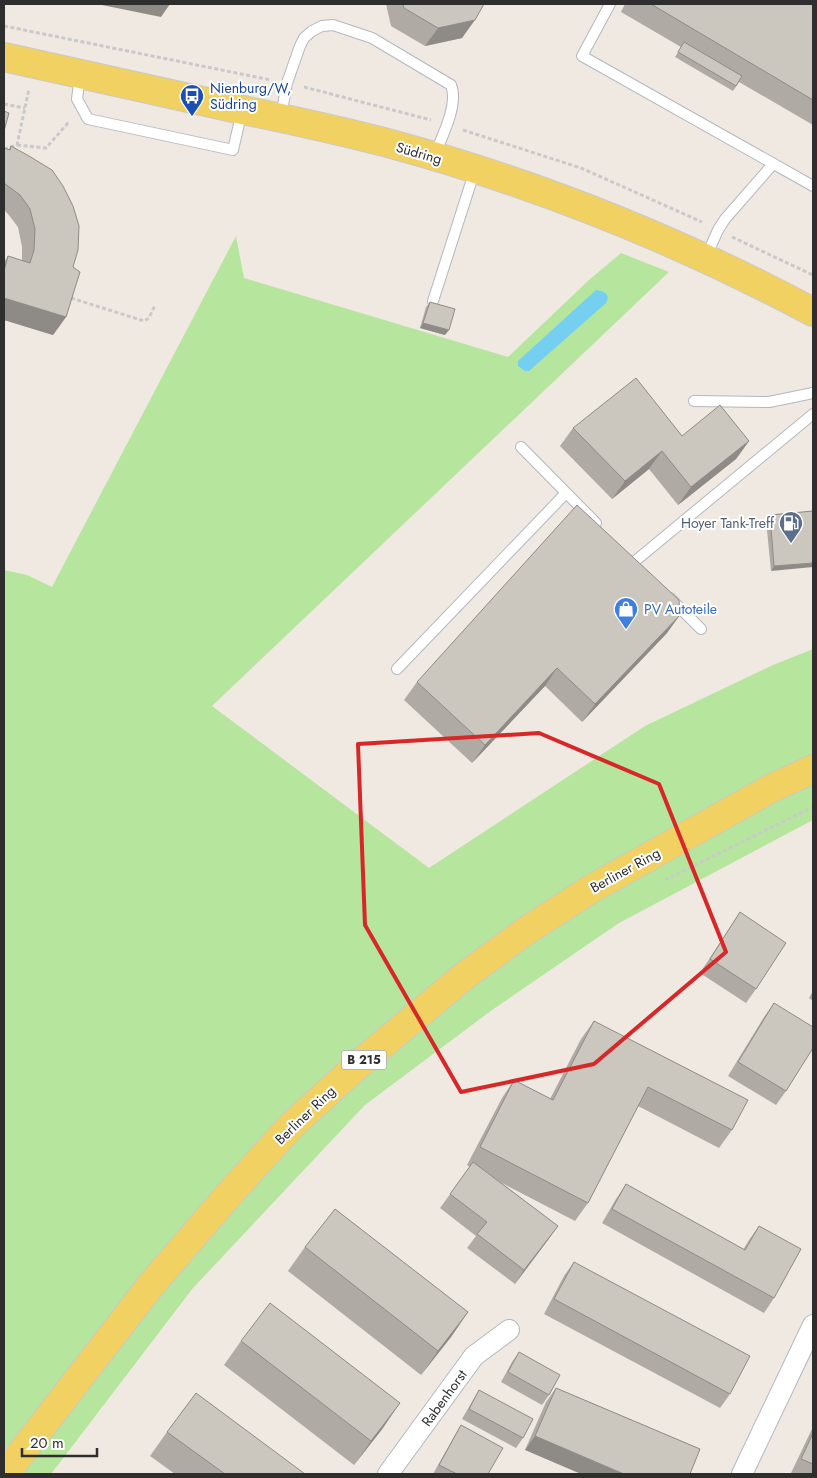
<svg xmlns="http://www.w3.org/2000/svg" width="817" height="1478" font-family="Jost,sans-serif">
<rect width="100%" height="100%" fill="#efe9e1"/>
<path fill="#b6e59e" d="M 236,236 L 244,278 L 508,357 L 589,280 L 621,253 L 669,272 L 212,706 L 429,868 L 645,726 L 773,665 L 813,649 L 813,820 L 619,923 L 492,1010 L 365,1105 L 193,1288 L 51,1474 L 4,1474 L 4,570 L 27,575 L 52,587 Z"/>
<path fill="#75cff0" d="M 596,290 C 604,291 611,294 606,303 L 529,371 L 525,371 L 518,366 L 518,361 Z"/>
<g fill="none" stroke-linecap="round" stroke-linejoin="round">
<g stroke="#b4b7c1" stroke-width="12">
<g id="lane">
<path d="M 610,4 L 582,56 L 813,186"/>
<path d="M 80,75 L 77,99 L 88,119 L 233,150 L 242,111"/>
<path d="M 281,116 L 287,83 L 300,46 L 304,38 L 312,31 L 322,26 L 333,25 L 372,38 L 451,85 C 459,104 442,137 434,156"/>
<path d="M 705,259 L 718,230 L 725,219 L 773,164"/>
<path d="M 433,301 L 475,170"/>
<path d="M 694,401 L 769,402 L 813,393"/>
<path d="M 521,447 L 596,523"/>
<path d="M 634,562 L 813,414"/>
<path d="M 670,598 L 701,629"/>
<path d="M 397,669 L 566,493"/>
</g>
</g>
<g stroke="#b4b7c1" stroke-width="22">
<g id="street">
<path d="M 388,1474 L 474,1356 L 509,1330"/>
<path d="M 742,1474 L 813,1325"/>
</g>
</g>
<g stroke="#c9c9c9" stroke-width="30">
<g id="primary">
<path d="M 4,57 C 82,74 160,91 238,109 C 287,119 336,130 384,142 C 533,182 678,240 813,312"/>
<path d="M 5,1474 L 151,1285 L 232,1191 L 292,1125 L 358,1065 L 463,977 L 523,933 L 591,889 L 770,789 L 813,769"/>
</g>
</g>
<g stroke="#c9c9c9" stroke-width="3" stroke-dasharray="4 2.5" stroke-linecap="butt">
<path d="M 4,26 L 271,80"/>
<path d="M 304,87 L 431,120"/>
<path d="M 4,104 L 25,108"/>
<path d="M 463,130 L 581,168 L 702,222"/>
<path d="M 17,145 L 46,148 L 68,123 L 70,123"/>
<path d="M 4,149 L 17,145 L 29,89"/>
<path d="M 732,237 L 813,275"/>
<path d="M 71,298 L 144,321 L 149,318 L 155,305"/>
<path d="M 665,880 L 813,807"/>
</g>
<use href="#lane" stroke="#fff" stroke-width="10"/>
<use href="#street" stroke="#fff" stroke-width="20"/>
<use href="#primary" stroke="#f2d163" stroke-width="28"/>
</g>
<g fill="#afaba4">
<path d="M 386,4 L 484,4 L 462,38 L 425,46 L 391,26 Z"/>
<path d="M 625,4 L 813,4 L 813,125 L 739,82 L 733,91 L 675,57 L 681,47 L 621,12 Z"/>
<path d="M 11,146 L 73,267 L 66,317 L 53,335 L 4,320 L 4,262 L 8,256 L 22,261 L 22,247 L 18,227 L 8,214 L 4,210 L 4,148 L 9,149 Z"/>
<path d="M 430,302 L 445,335 L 420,328 L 426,307 Z"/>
<path d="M 573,428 L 682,436 L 749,441 L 736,459 L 678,505 L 649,469 L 612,499 L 560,446 Z"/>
<path d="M 813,511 L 771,571 L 766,520 L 770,515 Z"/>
<path d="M 667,633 L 582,722 L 545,686 L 472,763 L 404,700 L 417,682 Z"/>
<path d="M 740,912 L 756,989 L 746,1003 L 700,973 Z"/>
<path d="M 813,991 L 813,1001 L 809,998 Z"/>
<path d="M 774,1003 L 786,1091 L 776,1105 L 728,1076 L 764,1017 Z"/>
<path d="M 594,1021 L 732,1130 L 719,1148 L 638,1106 L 588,1203 L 575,1221 L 500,1182 L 558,1226 L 515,1284 L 467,1248 L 476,1236 L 440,1208 L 470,1167 L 467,1165 L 502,1098 L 514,1080 L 550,1099 L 581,1039 Z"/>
<path d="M 626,1184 L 743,1250 L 749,1240 L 759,1226 L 774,1298 L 764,1313 L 602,1223 L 616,1199 Z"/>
<path d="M 305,1247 L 468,1312 L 451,1337 L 421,1375 L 288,1271 Z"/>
<path d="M 574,1262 L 730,1394 L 720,1408 L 544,1314 L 564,1276 Z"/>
<path d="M 241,1341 L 383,1428 L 354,1465 L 224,1365 Z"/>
<path d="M 519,1352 L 549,1395 L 542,1405 L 501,1382 L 512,1362 Z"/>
<path d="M 556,1388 L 700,1449 L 525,1450 L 546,1402 Z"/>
<path d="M 479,1390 L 523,1438 L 516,1448 L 462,1419 L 473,1400 Z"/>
<path d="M 461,1425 L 488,1474 L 433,1474 L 455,1435 Z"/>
<path d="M 813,1427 L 813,1474 L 794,1474 L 791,1473 L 811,1431 Z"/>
<path d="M 167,1432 L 305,1474 L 175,1474 L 150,1456 Z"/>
</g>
<g fill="#8e8b86">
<path d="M 97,4 L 170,4 L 161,17 Z"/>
<path d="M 475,20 L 462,38 L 425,46 L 438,28 Z"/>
<path d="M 4,298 L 66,317 L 53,335 L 4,320 Z"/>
<path d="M 423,323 L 449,330 L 445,335 L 420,328 Z"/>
<path d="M 749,441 L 736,459 L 678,505 L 691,487 Z"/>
<path d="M 662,451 L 649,469 L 612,499 L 625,481 Z"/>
<path d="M 813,563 L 813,567 L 771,571 L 774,566 Z"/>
<path d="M 680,615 L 667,633 L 582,722 L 595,704 Z"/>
<path d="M 557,668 L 545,686 L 472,763 L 485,745 Z"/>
<path d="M 558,1226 L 548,1240 L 515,1284 L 524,1270 Z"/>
<path d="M 468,1312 L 451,1337 L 421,1375 L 438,1351 Z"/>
<path d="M 400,1403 L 383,1428 L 354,1465 L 371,1441 Z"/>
<path d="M 535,1436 L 624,1474 L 581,1474 L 525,1450 Z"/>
</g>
<g fill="#cbc7bf" stroke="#8e8b86">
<path d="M 403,4 L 484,4 L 475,20 L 438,28 L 404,8 Z"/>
<path d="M 651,4 L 813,4 L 813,100 Z"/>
<path d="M 684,42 L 742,76 L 736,86 L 678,52 Z"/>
<path d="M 4,111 L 9,113 L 4,131 Z"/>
<path d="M 11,146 L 29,156 L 52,170 L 63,186 L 73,206 L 79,226 L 78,250 L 73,267 L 80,272 L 66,317 L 4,298 L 4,271 L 8,256 L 30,263 L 34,250 L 35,229 L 30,209 L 20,195 L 4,183 L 4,148 L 10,150 Z"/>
<path d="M 430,302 L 455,309 L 449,330 L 423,323 Z"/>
<path d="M 636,378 L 682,436 L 720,405 L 749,441 L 691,487 L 662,451 L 625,481 L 573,428 Z"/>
<path d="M 577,505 L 679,600 L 680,615 L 595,704 L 557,668 L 485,745 L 417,682 Z"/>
<path d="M 813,511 L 813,563 L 774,566 L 770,515 Z"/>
<path d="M 740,912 L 786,943 L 756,989 L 710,959 Z"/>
<path d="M 774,1003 L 813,1027 L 813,1048 L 786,1091 L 738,1062 Z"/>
<path d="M 594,1021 L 748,1100 L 732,1130 L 648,1087 L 588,1203 L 480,1147 L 514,1080 L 553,1100 Z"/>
<path d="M 473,1162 L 558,1226 L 524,1270 L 477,1234 L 487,1222 L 450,1194 Z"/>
<path d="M 626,1184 L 745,1250 L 759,1226 L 801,1249 L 774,1298 L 612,1209 Z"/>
<path d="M 335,1209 L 468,1312 L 438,1351 L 305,1247 Z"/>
<path d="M 574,1262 L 750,1356 L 730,1394 L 554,1299 Z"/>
<path d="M 270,1303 L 400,1403 L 371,1441 L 241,1341 Z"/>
<path d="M 519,1352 L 560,1375 L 549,1395 L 508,1372 Z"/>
<path d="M 556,1388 L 700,1449 L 690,1474 L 624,1474 L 535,1436 Z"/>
<path d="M 479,1390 L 533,1419 L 523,1438 L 469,1409 Z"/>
<path d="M 196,1393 L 305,1474 L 225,1474 L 167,1432 Z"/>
<path d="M 461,1425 L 503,1448 L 488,1474 L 457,1474 L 439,1465 Z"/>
<path d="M 813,1433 L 813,1464 L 801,1459 Z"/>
</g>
<path fill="none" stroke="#d62828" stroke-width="4" stroke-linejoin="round" d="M 539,733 L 659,784 L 726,952 L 594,1064 L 461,1092 L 365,925 L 358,744 Z"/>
<defs>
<g id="bus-pin" transform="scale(1.25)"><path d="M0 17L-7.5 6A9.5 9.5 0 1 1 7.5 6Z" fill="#1a4fb4" stroke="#fff"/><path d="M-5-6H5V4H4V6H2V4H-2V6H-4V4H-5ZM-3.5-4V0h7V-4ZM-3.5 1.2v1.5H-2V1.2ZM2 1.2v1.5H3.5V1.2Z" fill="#fff"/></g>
<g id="fuel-pin" transform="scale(1.25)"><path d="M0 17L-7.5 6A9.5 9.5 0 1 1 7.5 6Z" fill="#5c6f8a" stroke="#fff"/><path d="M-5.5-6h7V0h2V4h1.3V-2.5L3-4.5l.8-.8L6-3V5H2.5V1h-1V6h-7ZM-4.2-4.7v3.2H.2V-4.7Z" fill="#fff"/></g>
<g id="shop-pin" transform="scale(1.25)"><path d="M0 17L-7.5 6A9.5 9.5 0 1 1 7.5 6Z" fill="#3f7fe0" stroke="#fff"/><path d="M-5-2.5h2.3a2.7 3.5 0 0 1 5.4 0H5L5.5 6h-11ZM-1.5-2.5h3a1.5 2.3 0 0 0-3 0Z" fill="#fff"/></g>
</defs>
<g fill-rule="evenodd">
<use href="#bus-pin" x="192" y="96"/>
<use href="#fuel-pin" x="791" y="523"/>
<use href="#shop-pin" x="626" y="609"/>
</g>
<g text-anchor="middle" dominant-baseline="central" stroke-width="4" stroke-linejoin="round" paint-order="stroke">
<rect fill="#fff" stroke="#6d6d6d" stroke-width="1" x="341.5" y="1050.5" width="45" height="19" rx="4"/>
<g font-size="12" font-weight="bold" fill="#2e2e2e">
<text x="364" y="1060">B 215</text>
</g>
<g font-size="14" fill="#164399" stroke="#fff" text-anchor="start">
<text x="210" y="88">Nienburg/W,<tspan x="210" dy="16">Südring</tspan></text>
</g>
<g font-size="14" fill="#2e2e2e" stroke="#fff">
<text transform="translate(419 153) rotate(16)">Südring</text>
<text transform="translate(625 870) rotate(-29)">Berliner Ring</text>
<text transform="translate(305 1115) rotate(-44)">Berliner Ring</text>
<text transform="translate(444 1398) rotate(-54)">Rabenhorst</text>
</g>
<g font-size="14" fill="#4e5e75" stroke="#fff" text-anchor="end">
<text x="774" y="523">Hoyer Tank-Treff</text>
</g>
<g font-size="14" fill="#366cbe" stroke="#fff" text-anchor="start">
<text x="644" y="609">PV Autoteile</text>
</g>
</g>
<rect width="817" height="1478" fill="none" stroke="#2e2e2e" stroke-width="10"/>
<path d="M22 1448v8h75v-8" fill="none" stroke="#2e2e2e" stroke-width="2.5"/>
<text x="30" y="1448" font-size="15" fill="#2e2e2e" stroke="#ffffff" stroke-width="4" paint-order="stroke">20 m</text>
</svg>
